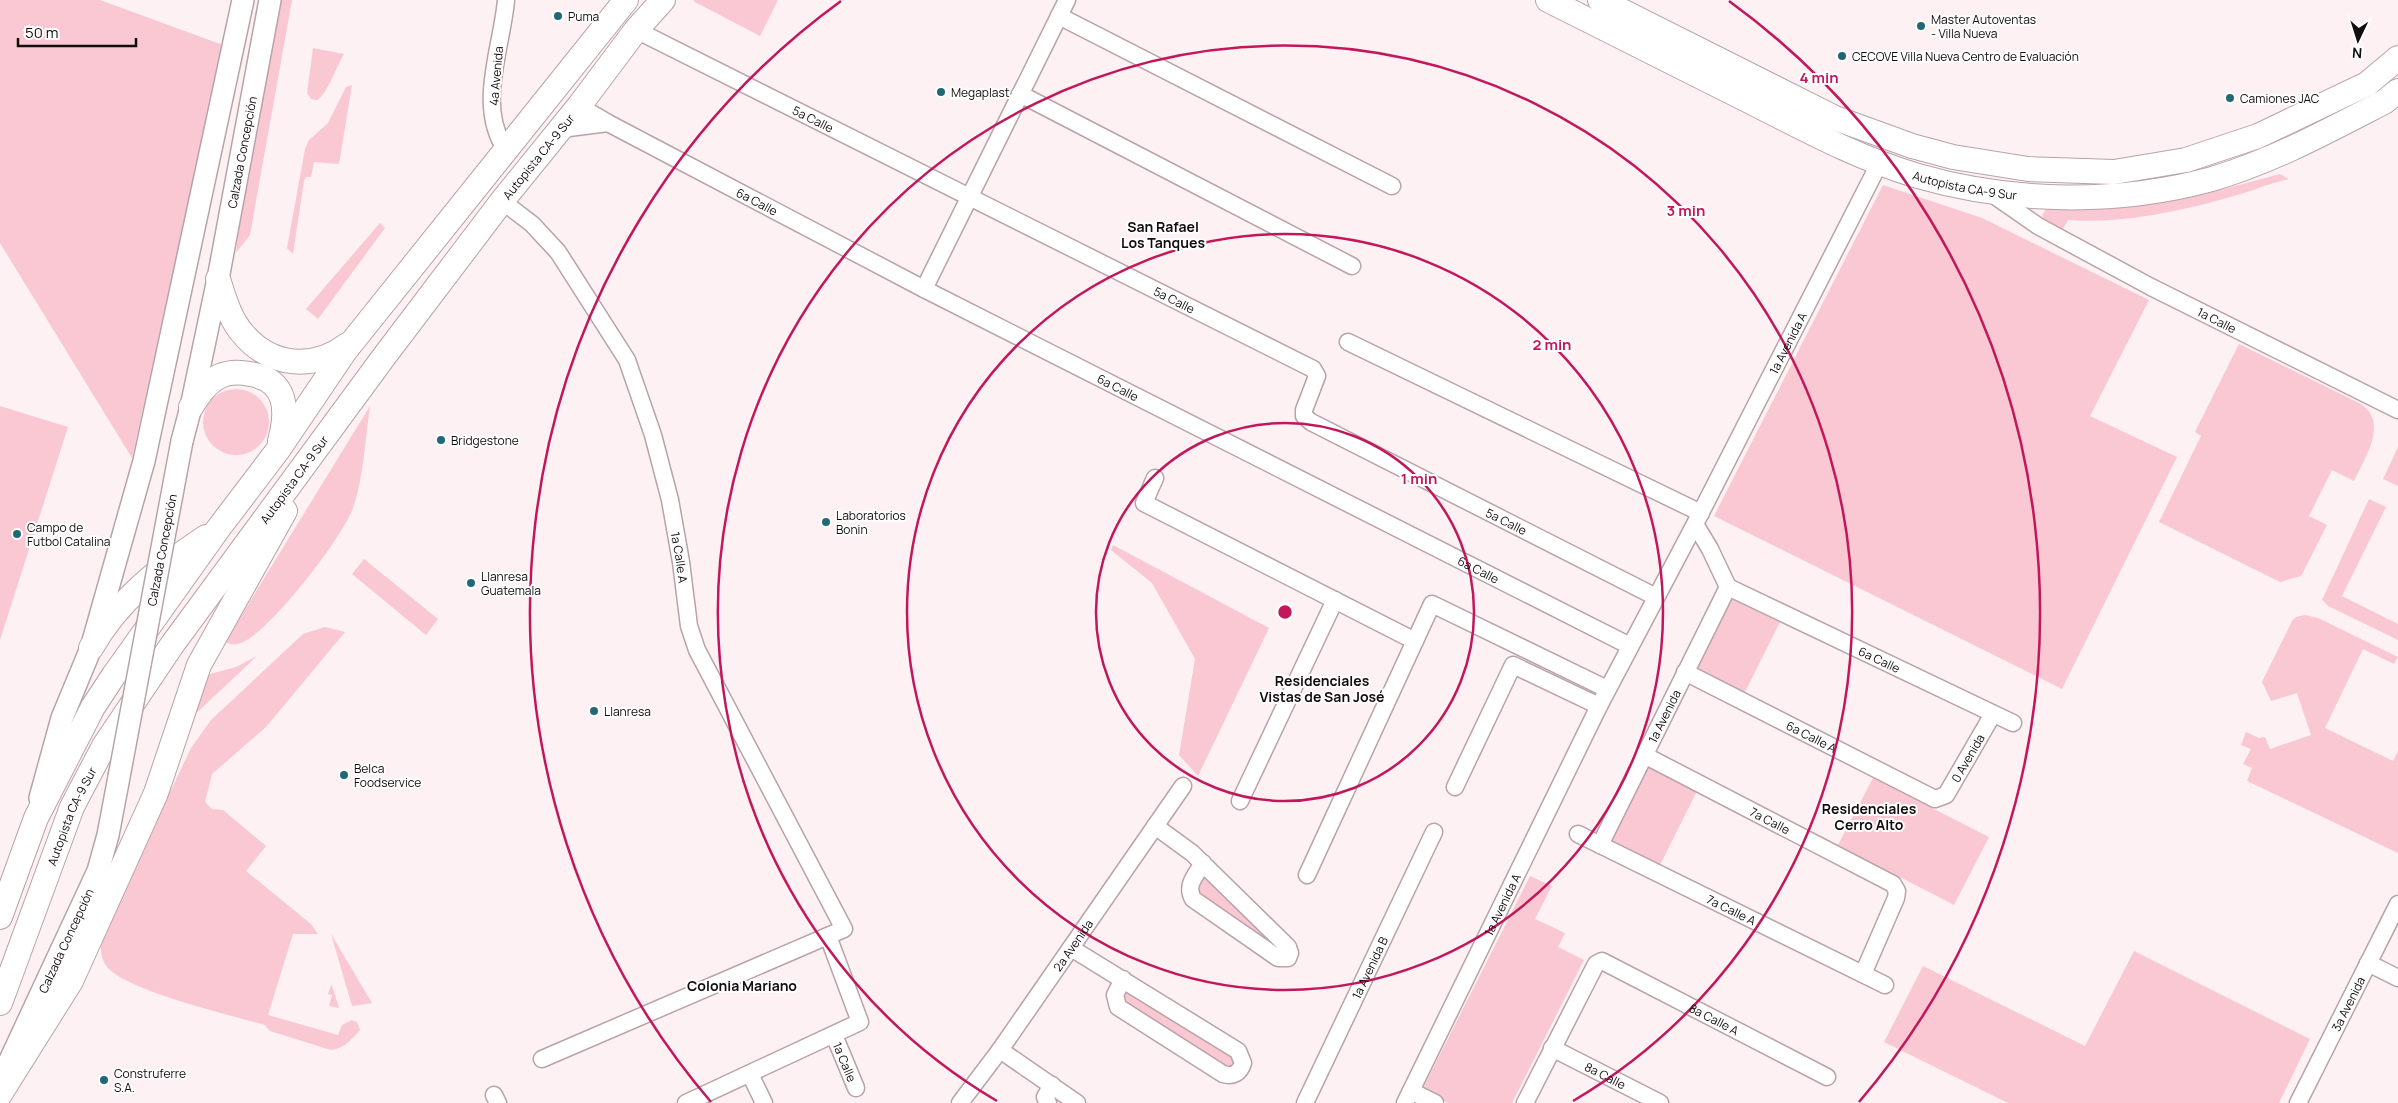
<svg xmlns="http://www.w3.org/2000/svg" width="2398" height="1103" font-family="Manrope,sans-serif">
<rect width="100%" height="100%" fill="#fef1f3"/>
<g fill="#f9c8d2">
<path d="M 0,0 L 100,0 L 223,45 L 132,458 L 0,243 Z"/>
<path d="M 278,0 L 292,0 L 250,235 L 236,253 L 247,164 Z"/>
<path d="M 694,0 L 778,0 L 760,36 L 693,1 Z"/>
<path d="M 313,48 L 344,54 C 337,65 327,95 317,100 L 311,99 L 307,93 Z"/>
<path d="M 352,85 L 339,164 L 314,162 L 311,177 L 306,177 L 304,181 L 293,254 L 287,248 L 305,149 L 309,140 L 328,123 L 346,87 Z"/>
<path d="M 2280,174 L 2289,179 C 2270,183 2252,191 2234,196 C 2181,211 2123,224 2068,220 L 2062,231 L 2045,221 L 2042,216 L 2045,210 L 2049,209 L 2080,209 L 2143,205 L 2209,193 Z"/>
<path d="M 1883,185 L 1982,218 L 2149,300 L 2090,416 L 2177,457 L 2062,689 L 1714,516 Z"/>
<path d="M 380,223 L 385,228 L 318,319 L 306,309 Z"/>
<path d="M 2239,344 L 2359,403 C 2390,421 2365,457 2354,481 L 2332,470 L 2309,516 L 2327,525 L 2301,576 L 2280,582 L 2159,522 L 2201,436 L 2195,432 Z"/>
<circle cx="236" cy="422" r="33"/>
<path d="M 0,406 L 68,427 L 0,640 Z"/>
<path d="M 370,406 C 365,439 364,476 353,508 C 342,538 272,629 243,642 C 237,645 231,645 225,642 Z"/>
<path d="M 2398,447 L 2398,486 L 2383,479 Z"/>
<path d="M 2369,499 L 2386,507 L 2342,596 L 2398,624 L 2398,640 L 2328,606 L 2322,600 Z"/>
<path d="M 1113,545 L 1269,628 L 1198,776 L 1179,755 L 1195,659 L 1152,583 L 1111,550 Z"/>
<path d="M 364,559 L 438,619 L 426,635 L 352,574 Z"/>
<path d="M 1732,595 L 1781,620 L 1744,694 L 1695,669 Z"/>
<path d="M 2305,615 L 2318,618 L 2398,657 L 2394,664 L 2363,649 L 2325,728 L 2393,761 L 2398,751 L 2398,853 L 2247,781 L 2252,768 L 2243,764 L 2251,749 L 2241,745 L 2246,732 L 2259,738 L 2265,737 L 2270,749 L 2311,735 L 2297,693 L 2271,701 L 2262,682 L 2292,621 L 2296,617 Z"/>
<path d="M 325,627 L 345,632 L 266,727 L 212,774 L 205,802 L 212,809 L 223,810 L 266,846 L 246,871 L 311,924 L 318,934 L 293,934 L 268,1015 L 338,1035 L 342,1025 L 352,1020 L 357,1022 L 360,1030 C 351,1040 345,1048 331,1050 L 270,1031 L 265,1025 C 230,1015 132,992 109,969 C 100,959 100,949 102,936 L 191,748 L 211,720 L 303,634 Z"/>
<path d="M 257,656 L 189,720 L 203,676 L 236,667 Z"/>
<path d="M 1647,767 L 1697,791 L 1660,865 L 1610,840 Z"/>
<path d="M 1873,778 L 1989,837 L 1954,905 L 1838,845 Z"/>
<path d="M 1203,863 L 1289,956 L 1196,903 L 1190,884 Z"/>
<path d="M 1530,876 L 1552,886 L 1535,919 L 1565,933 L 1558,947 L 1584,960 L 1512,1103 L 1448,1103 L 1422,1090 Z"/>
<path d="M 331,934 L 372,1003 L 352,1006 Z"/>
<path d="M 2134,951 L 2310,1039 L 2279,1103 L 2008,1103 L 1884,1042 L 1923,966 L 2085,1046 Z"/>
<path d="M 1123,979 L 1241,1055 L 1227,1075 L 1115,995 Z"/>
<path d="M 331,985 L 332,986 L 339,1008 L 329,1006 L 332,995 L 328,994 Z"/>
</g>
<g fill="none" stroke-linecap="round" stroke-linejoin="round">
<g stroke="#b8a3a7" stroke-width="19">
<g id="minor">
<path d="M 506,0 C 502,48 476,106 506,150"/>
<path d="M 1059,16 L 1392,186"/>
<path id="s1" d="M 636,30 L 1313,369 L 1317,376 L 1304,410 L 1304,416 L 1311,422 L 1656,597"/>
<path d="M 1020,94 L 1352,266"/>
<path id="s2" d="M 579,106 L 608,123 L 924,289 L 1630,646"/>
<path d="M 561,129 L 608,123"/>
<path id="s3" d="M 1992,194 L 2038,226 L 2151,287 L 2398,410"/>
<path id="s4" d="M 502,201 L 532,224 L 558,252 L 627,360 L 653,435 L 670,500 L 681,562 L 689,626 L 697,650 L 844,929 L 542,1059"/>
<path d="M 924,289 L 1067,0"/>
<path d="M 1348,342 L 1701,513"/>
<path d="M 1155,478 L 1144,503 L 1415,641"/>
<path id="s5" d="M 1695,524 L 1710,549 L 1728,587 L 2013,723"/>
<path id="s6" d="M 1685,672 L 1935,799 L 1946,795 L 1993,714"/>
<path id="s7" d="M 1644,755 L 1893,884 L 1897,891 L 1896,898 L 1863,974"/>
<path d="M 1455,787 L 1513,665 L 1599,706"/>
<path d="M 1240,801 L 1335,600"/>
<path d="M 1155,826 L 1192,853 L 1288,947 L 1290,953 L 1288,958 L 1278,958 L 1193,899 C 1185,885 1196,875 1203,863"/>
<path id="s8" d="M 1578,834 L 1885,985"/>
<path id="s9" d="M 1600,845 L 1728,587"/>
<path d="M 1307,875 L 1432,604 L 1607,689"/>
<path d="M 1071,948 L 1238,1051 L 1243,1063 C 1240,1073 1233,1077 1223,1074 L 1118,1007 L 1115,995 L 1123,979"/>
<path d="M 2368,963 L 2398,978"/>
<path id="s10" d="M 834,1035 L 856,1088"/>
<path id="s11" d="M 1552,1048 L 1660,1103"/>
<path d="M 1000,1050 L 1077,1103"/>
<path d="M 750,1074 L 764,1103"/>
<path d="M 1411,1091 L 1435,1103"/>
<path d="M 494,1095 L 498,1103"/>
<path d="M 686,1103 L 860,1022 L 828,936"/>
<path id="s12" d="M 960,1103 L 1000,1050 L 1183,786"/>
<path d="M 1048,1103 L 1045,1097 L 1052,1085"/>
<path id="s13" d="M 1305,1103 L 1434,832"/>
<path id="s14" d="M 1405,1103 L 1599,706 L 1695,524 L 1880,162"/>
<path id="s15" d="M 1525,1103 L 1596,964 L 1602,961 L 1827,1077"/>
<path id="s16" d="M 2298,1103 L 2398,904"/>
</g>
</g>
<g stroke="#b8a3a7" stroke-width="24">
<g id="major">
<path id="s17" d="M 182,441 L 191,407 L 218,279 L 270,0"/>
<path d="M 40,798 L 62,718 L 91,648 L 144,461 L 243,0"/>
<path id="s18" d="M 4,1073 L 98,871 L 108,835 L 119,777"/>
</g>
</g>
<g stroke="#b8a3a7" stroke-width="26">
<g id="highway">
<path id="s19" d="M 1548,0 C 1617,34 1685,69 1753,103 C 1806,130 1860,159 1918,176 C 2012,203 2117,205 2212,179 C 2273,161 2328,131 2384,102 L 2398,91"/>
<path d="M 1600,0 L 1835,118 L 1912,146 L 1953,157 L 2028,169 L 2114,172 L 2186,160 L 2258,136 L 2367,84 L 2398,58"/>
<path d="M 218,279 C 224,298 230,320 244,335 C 272,367 314,370 347,345"/>
<path d="M 191,407 C 198,396 207,382 220,376 C 229,372 240,372 250,374 C 288,380 288,411 280,441"/>
<path d="M 91,648 C 118,600 161,567 206,537"/>
<path d="M 0,917 L 36,818 L 93,707 L 114,675 L 218,529 L 278,450 L 345,351 L 626,0"/>
<path id="s20" d="M 0,1003 L 72,807 L 104,746 L 172,645 L 383,358 L 502,201 L 579,106 L 636,30 L 663,0"/>
<path d="M 0,1094 L 71,981 L 156,793 L 199,665 L 285,511"/>
</g>
</g>
<use href="#minor" stroke="#fff" stroke-width="16"/>
<use href="#major" stroke="#fff" stroke-width="21"/>
<use href="#highway" stroke="#fff" stroke-width="24"/>
<g stroke="#b8a3a7" stroke-width="24" stroke-linecap="butt">
<g id="major-bridge">
<path id="s21" d="M 119,777 L 182,441"/>
</g>
</g>
<use href="#major-bridge" stroke="#fff" stroke-width="21"/>
</g>
<g fill="none" stroke="#c2185b" stroke-width="2.5">
<circle cx="1285" cy="612" r="189"/>
<circle cx="1285" cy="612" r="378"/>
<path d="M997 1101A567 567 0 1 1 1573 1101"/>
<path d="M711 1102A755 755 0 0 1 841 1M1729 1A755 755 0 0 1 1859 1102"/>
</g>
<g fill="#216877" stroke="#fff" stroke-width="2">
<circle cx="558" cy="16" r="5"/>
<circle cx="1921" cy="26" r="5"/>
<circle cx="1842" cy="56" r="5"/>
<circle cx="941" cy="92" r="5"/>
<circle cx="2230" cy="98" r="5"/>
<circle cx="441" cy="440" r="5"/>
<circle cx="826" cy="522" r="5"/>
<circle cx="17" cy="534" r="5"/>
<circle cx="471" cy="583" r="5"/>
<circle cx="594" cy="711" r="5"/>
<circle cx="344" cy="775" r="5"/>
<circle cx="104" cy="1080" r="5"/>
</g>
<g text-anchor="middle" dominant-baseline="central" stroke-width="4" stroke-linejoin="round" paint-order="stroke">
<g font-size="12" fill="#130c0e" stroke="#fff" text-anchor="start">
<text x="568" y="16">Puma</text>
<text x="1931" y="19">Master Autoventas<tspan x="1931" dy="14">- Villa Nueva</tspan></text>
<text x="1852" y="56">CECOVE Villa Nueva Centro de Evaluación</text>
<text x="951" y="92">Megaplast</text>
<text x="2240" y="98">Camiones JAC</text>
<text x="451" y="440">Bridgestone</text>
<text x="836" y="515">Laboratorios<tspan x="836" dy="14">Bonin</tspan></text>
<text x="27" y="527">Campo de<tspan x="27" dy="14">Futbol Catalina</tspan></text>
<text x="481" y="576">Llanresa<tspan x="481" dy="14">Guatemala</tspan></text>
<text x="604" y="711">Llanresa</text>
<text x="354" y="768">Belca<tspan x="354" dy="14">Foodservice</tspan></text>
<text x="114" y="1073">Construferre<tspan x="114" dy="14">S.A.</tspan></text>
</g>
<g font-size="12" fill="#130c0e" stroke="#fff">
<text transform="translate(496 76) rotate(-85)">4a Avenida</text>
<text stroke="none"><textPath href="#s1" startOffset="198">5a Calle</textPath></text>
<text stroke="none"><textPath href="#s17" startOffset="295">Calzada Concepción</textPath></text>
<text stroke="none"><textPath href="#s20" startOffset="1010">Autopista CA-9 Sur</textPath></text>
<text stroke="none"><textPath href="#s19" startOffset="458">Autopista CA-9 Sur</textPath></text>
<text stroke="none"><textPath href="#s2" startOffset="202">6a Calle</textPath></text>
<text stroke="none"><textPath href="#s1" startOffset="602">5a Calle</textPath></text>
<text stroke="none"><textPath href="#s3" startOffset="258">1a Calle</textPath></text>
<text stroke="none"><textPath href="#s14" startOffset="851">1a Avenida A</textPath></text>
<text stroke="none"><textPath href="#s2" startOffset="608">6a Calle</textPath></text>
<text stroke="none"><textPath href="#s20" startOffset="605">Autopista CA-9 Sur</textPath></text>
<text stroke="none"><textPath href="#s1" startOffset="1036">5a Calle</textPath></text>
<text stroke="none"><textPath href="#s21" startOffset="231">Calzada Concepción</textPath></text>
<text stroke="none"><textPath href="#s4" startOffset="409">1a Calle A</textPath></text>
<text stroke="none"><textPath href="#s2" startOffset="1012">6a Calle</textPath></text>
<text stroke="none"><textPath href="#s5" startOffset="239">6a Calle</textPath></text>
<text stroke="none"><textPath href="#s9" startOffset="144">1a Avenida</textPath></text>
<text stroke="none"><textPath href="#s6" startOffset="142">6a Calle A</textPath></text>
<text stroke="none"><textPath href="#s6" startOffset="335">0 Avenida</textPath></text>
<text stroke="none"><textPath href="#s20" startOffset="200">Autopista CA-9 Sur</textPath></text>
<text stroke="none"><textPath href="#s7" startOffset="142">7a Calle</textPath></text>
<text stroke="none"><textPath href="#s14" startOffset="221">1a Avenida A</textPath></text>
<text stroke="none"><textPath href="#s8" startOffset="171">7a Calle A</textPath></text>
<text stroke="none"><textPath href="#s18" startOffset="146">Calzada Concepción</textPath></text>
<text stroke="none"><textPath href="#s12" startOffset="194">2a Avenida</textPath></text>
<text stroke="none"><textPath href="#s13" startOffset="150">1a Avenida B</textPath></text>
<text stroke="none"><textPath href="#s16" startOffset="111">3a Avenida</textPath></text>
<text stroke="none"><textPath href="#s15" startOffset="289">8a Calle A</textPath></text>
<text stroke="none"><textPath href="#s10" startOffset="29">1a Calle</textPath></text>
<text stroke="none"><textPath href="#s11" startOffset="60">8a Calle</textPath></text>
</g>
<g font-size="14" font-weight="bold" fill="#130c0e" stroke="#fff">
<text x="1163" y="226">San Rafael<tspan x="1163" dy="16">Los Tanques</tspan></text>
<text x="1322" y="680">Residenciales<tspan x="1322" dy="16">Vistas de San José</tspan></text>
<text x="1869" y="808">Residenciales<tspan x="1869" dy="16">Cerro Alto</tspan></text>
<text x="742" y="985">Colonia Mariano</text>
</g>
</g>
<circle cx="1285" cy="612" r="8" fill="#c2185b" stroke="#fff" stroke-width="2.5"/>
<g font-size="15" text-anchor="middle" font-weight="bold" fill="#c2185b" stroke="#fff" stroke-width="4" stroke-linejoin="round" paint-order="stroke">
<text x="1819" y="83">4 min</text>
<text x="1686" y="216">3 min</text>
<text x="1552" y="350">2 min</text>
<text x="1419" y="484">1 min</text>
</g>
<g transform="translate(2358 40) rotate(184)" stroke="#ffffff" stroke-width="4" paint-order="stroke">
<path d="M0-4L9 19L0 12L-9 19Z" fill="#130c0e"/>
<text y="-8" font-size="14" font-weight="bold" text-anchor="middle" fill="#130c0e">N</text>
</g>
<path d="M18 38v8h118v-8" fill="none" stroke="#130c0e" stroke-width="2.5"/>
<text x="25" y="38" font-size="15" fill="#130c0e" stroke="#ffffff" stroke-width="4" paint-order="stroke">50 m</text>
</svg>
